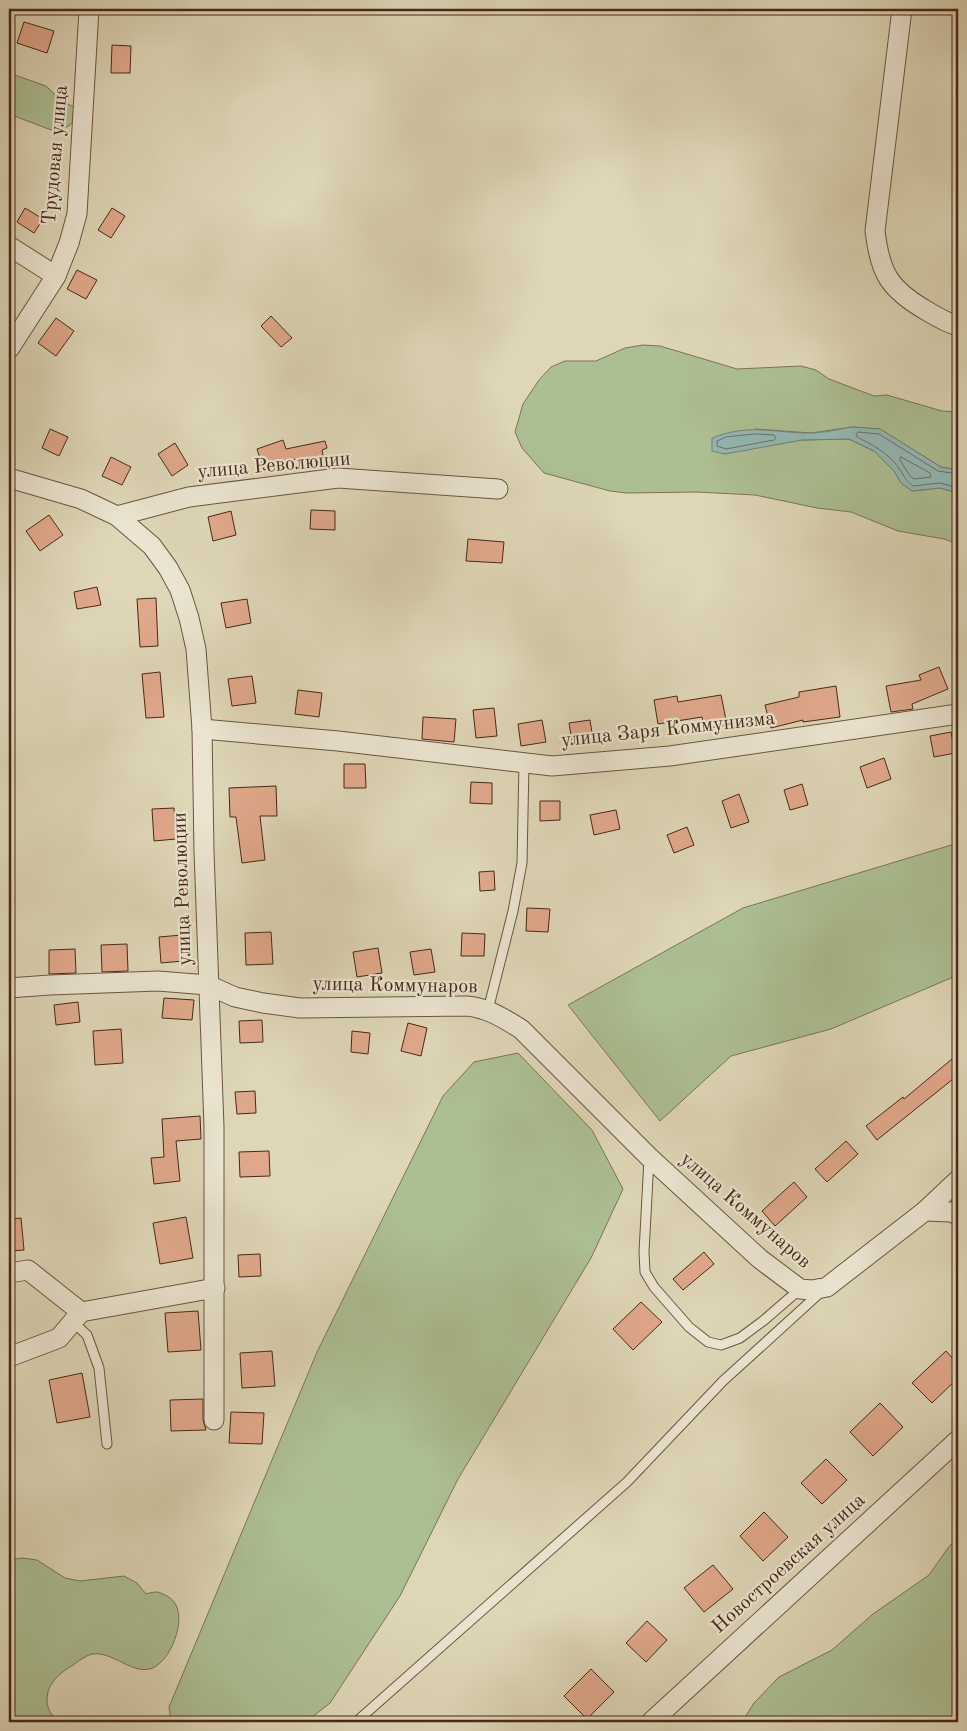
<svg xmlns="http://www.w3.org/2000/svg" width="967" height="1731" font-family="'Old Standard TT',serif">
<rect width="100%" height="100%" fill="#ded6b7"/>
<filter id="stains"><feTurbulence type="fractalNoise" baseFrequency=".004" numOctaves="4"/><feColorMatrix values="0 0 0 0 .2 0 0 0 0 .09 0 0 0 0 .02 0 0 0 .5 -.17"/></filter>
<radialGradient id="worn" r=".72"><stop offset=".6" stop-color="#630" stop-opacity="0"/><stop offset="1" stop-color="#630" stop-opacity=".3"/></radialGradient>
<g fill="#acbf93" stroke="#7a7456">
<path d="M 9,73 L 46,86 L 63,102 L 77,108 L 74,121 L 69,126 L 54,131 L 9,114 Z"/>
<path d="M 643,345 L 660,346 L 737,369 L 801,366 L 816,370 L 829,379 L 874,396 L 887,395 L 942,411 L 958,412 L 958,470 L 941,467 L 880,429 L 852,427 L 811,433 L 755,429 L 802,440 L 849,439 L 874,451 L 894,471 L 901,483 L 912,491 L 940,488 L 958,493 L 958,544 L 944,539 L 898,531 L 851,512 L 817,508 L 755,495 L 696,492 L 627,493 L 610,491 L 544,473 L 522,448 L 515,432 L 523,404 L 539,380 L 551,367 L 565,361 L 596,361 L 625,348 Z"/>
<path d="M 958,843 L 958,975 L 831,1029 L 731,1056 L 660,1121 L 568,1005 L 743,908 Z"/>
<path d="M 518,1053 L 592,1130 L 623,1189 L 591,1258 L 458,1479 L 400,1596 L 330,1703 L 306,1722 L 171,1722 L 169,1707 L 317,1352 L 443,1096 L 474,1062 Z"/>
<path d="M 958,1537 L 958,1722 L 742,1722 L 754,1703 L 779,1677 L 832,1650 L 873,1614 L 929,1575 L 948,1548 Z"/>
<path d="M 22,1558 L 37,1560 L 65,1578 L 80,1581 L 124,1576 L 137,1583 L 146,1594 C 149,1593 153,1592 157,1592 C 160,1592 164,1595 167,1596 C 190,1608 175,1650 160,1663 C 139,1683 116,1651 93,1654 C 85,1655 74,1665 67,1669 C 59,1674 50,1683 48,1692 C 45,1704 49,1713 58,1722 L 9,1722 L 9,1560 Z"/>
</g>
<path fill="#94b8b4" stroke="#757e76" d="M 852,427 L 880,429 L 941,467 L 958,470 L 958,493 L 940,488 L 912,491 L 901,483 L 894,471 L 874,451 L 849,439 L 802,440 L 725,454 L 712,451 L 712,438 C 750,423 773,433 810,433 C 824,433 839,429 852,427 Z"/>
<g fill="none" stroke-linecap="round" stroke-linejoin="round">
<g stroke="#6e7066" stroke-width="1">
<path d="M 755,434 L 774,435 L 776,438 L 774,440 L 726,449 L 717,446 L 717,441 L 726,437 Z"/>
<path d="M 901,457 L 930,473 L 931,477 L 914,479 L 910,476 L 900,460 Z"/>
<path d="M 958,474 L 938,471 L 879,434 L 858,432 L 856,434 L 857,437 C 873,445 888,453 898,467 C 904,475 905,480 913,486 L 940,483 L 958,488"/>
</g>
</g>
<g fill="#e0a88b" stroke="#472818">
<path d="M 24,22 L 54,31 L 47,53 L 17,43 Z"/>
<path d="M 112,45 L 131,46 L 130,73 L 111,73 Z"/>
<path d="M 25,208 L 43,219 L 34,233 L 17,222 Z"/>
<path d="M 112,208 L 125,216 L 111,238 L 98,230 Z"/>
<path d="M 77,270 L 97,280 L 86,299 L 67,289 Z"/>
<path d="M 271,316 L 292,338 L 281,347 L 261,326 Z"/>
<path d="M 56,318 L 74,331 L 56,356 L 38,343 Z"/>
<path d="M 50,429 L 68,437 L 59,456 L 42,448 Z"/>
<path d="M 283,440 L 286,449 L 325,441 L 327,448 L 322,450 L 324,461 L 301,466 L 299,458 L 264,470 L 257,449 Z"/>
<path d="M 175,443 L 188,465 L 172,476 L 158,454 Z"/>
<path d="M 111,457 L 131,467 L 122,485 L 102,476 Z"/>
<path d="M 311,510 L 335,511 L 335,530 L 310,529 Z"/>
<path d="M 231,511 L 236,535 L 213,541 L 208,517 Z"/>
<path d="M 49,515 L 63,535 L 40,551 L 26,531 Z"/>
<path d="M 468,539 L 504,542 L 502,563 L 466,561 Z"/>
<path d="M 97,587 L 101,605 L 77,609 L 74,592 Z"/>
<path d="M 156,598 L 158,646 L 140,647 L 137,599 Z"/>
<path d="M 247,599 L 251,623 L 226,628 L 221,603 Z"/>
<path d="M 939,667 L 948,689 L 912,704 L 913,709 L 891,712 L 886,686 L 921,680 L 919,675 Z"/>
<path d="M 160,672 L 164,717 L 146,718 L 142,674 Z"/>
<path d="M 252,676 L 256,703 L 232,706 L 228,679 Z"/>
<path d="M 836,686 L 840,717 L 803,722 L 803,720 L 771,728 L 765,705 L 799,697 L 799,692 Z"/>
<path d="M 298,690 L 322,693 L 319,717 L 295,714 Z"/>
<path d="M 721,695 L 727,725 L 704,729 L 702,717 L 658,724 L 654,700 L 677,696 L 678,702 Z"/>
<path d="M 494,708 L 497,736 L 476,738 L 473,710 Z"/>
<path d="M 423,717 L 456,719 L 454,742 L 422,739 Z"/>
<path d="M 542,720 L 546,742 L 521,746 L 518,724 Z"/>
<path d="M 590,720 L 593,739 L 572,742 L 569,723 Z"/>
<path d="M 951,732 L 955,753 L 934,757 L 930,736 Z"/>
<path d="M 884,758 L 891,779 L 867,788 L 860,767 Z"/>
<path d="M 344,764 L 365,764 L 366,788 L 344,788 Z"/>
<path d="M 471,782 L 492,783 L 492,804 L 470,803 Z"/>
<path d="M 802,784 L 808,805 L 790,810 L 784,790 Z"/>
<path d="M 276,786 L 277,816 L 260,816 L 265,860 L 242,863 L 236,817 L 230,817 L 229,788 Z"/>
<path d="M 739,794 L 749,822 L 731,828 L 722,801 Z"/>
<path d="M 540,801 L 560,801 L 560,820 L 540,821 Z"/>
<path d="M 174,808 L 176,839 L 154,841 L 152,809 Z"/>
<path d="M 616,810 L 620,829 L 594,835 L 590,815 Z"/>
<path d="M 687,827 L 694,845 L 674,853 L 667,835 Z"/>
<path d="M 494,871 L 495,890 L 480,891 L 479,872 Z"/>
<path d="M 527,908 L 550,909 L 548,932 L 526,931 Z"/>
<path d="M 271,932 L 273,964 L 246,965 L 245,933 Z"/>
<path d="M 462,933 L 485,934 L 484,956 L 461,956 Z"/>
<path d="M 182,935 L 183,961 L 161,963 L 159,937 Z"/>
<path d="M 127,944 L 128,971 L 102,972 L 101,945 Z"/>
<path d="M 378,948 L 382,973 L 357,977 L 353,952 Z"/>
<path d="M 75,949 L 76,973 L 49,974 L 49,950 Z"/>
<path d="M 431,949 L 435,972 L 414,975 L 410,952 Z"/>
<path d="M 164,998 L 194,1000 L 192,1020 L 162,1018 Z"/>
<path d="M 78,1002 L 80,1022 L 56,1025 L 54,1005 Z"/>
<path d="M 262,1020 L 263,1042 L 240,1043 L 239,1021 Z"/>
<path d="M 408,1023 L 427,1028 L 421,1056 L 401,1051 Z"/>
<path d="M 121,1029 L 123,1063 L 95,1065 L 93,1031 Z"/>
<path d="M 352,1031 L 370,1033 L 368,1054 L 351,1052 Z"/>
<path d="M 958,1054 L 958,1075 L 877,1140 L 866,1126 L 903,1097 L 904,1099 Z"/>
<path d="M 255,1091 L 256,1113 L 237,1114 L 235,1092 Z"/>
<path d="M 200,1116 L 201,1139 L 176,1141 L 180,1181 L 154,1184 L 151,1158 L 164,1157 L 162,1119 Z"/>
<path d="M 846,1141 L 858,1154 L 827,1182 L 815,1169 Z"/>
<path d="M 269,1151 L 270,1176 L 240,1177 L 239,1152 Z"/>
<path d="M 794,1182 L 807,1197 L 775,1226 L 762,1211 Z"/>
<path d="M 186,1217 L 193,1258 L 160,1264 L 153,1223 Z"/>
<path d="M 21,1218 L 24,1250 L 9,1251 L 9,1219 Z"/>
<path d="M 704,1252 L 714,1264 L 683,1290 L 673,1279 Z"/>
<path d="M 260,1254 L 261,1276 L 239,1277 L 238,1255 Z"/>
<path d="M 641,1302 L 662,1322 L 633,1350 L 613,1329 Z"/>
<path d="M 198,1311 L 201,1350 L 168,1352 L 165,1313 Z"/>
<path d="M 272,1351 L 275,1386 L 242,1388 L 240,1353 Z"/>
<path d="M 946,1351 L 958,1364 L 958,1378 L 932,1403 L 912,1383 Z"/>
<path d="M 82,1373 L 90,1417 L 57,1423 L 49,1380 Z"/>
<path d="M 203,1399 L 203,1420 L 206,1430 L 171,1431 L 170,1400 Z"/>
<path d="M 880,1403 L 903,1427 L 873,1456 L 850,1432 Z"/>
<path d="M 231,1412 L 264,1413 L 262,1444 L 229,1443 Z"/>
<path d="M 826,1459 L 847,1480 L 822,1504 L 801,1483 Z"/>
<path d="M 764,1512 L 788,1537 L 763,1561 L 740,1536 Z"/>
<path d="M 713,1565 L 733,1589 L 704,1612 L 684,1588 Z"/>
<path d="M 647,1621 L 667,1640 L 646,1662 L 626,1643 Z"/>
<path d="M 591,1669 L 614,1692 L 587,1719 L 564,1696 Z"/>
</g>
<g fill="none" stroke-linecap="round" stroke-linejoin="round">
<g stroke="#6d5440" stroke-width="11">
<g id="lane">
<path d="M 488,1010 L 513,911 L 522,863 L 524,763"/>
<path d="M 649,1159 L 644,1252 L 645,1272 L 654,1287 L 689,1327 L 708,1342 L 721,1345 L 740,1338 L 763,1321 L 800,1289"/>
<path d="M 73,1322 L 87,1335 L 99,1368 L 107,1444"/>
<path d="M 356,1722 L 627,1482 L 723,1381 L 822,1291"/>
</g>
</g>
<g stroke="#6d5440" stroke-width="21">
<g id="street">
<path d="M 902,9 L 875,231 C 880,273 889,289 927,311 C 937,317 947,323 958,326"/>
<path d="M 9,246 L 56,276"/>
<path d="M 9,349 L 56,276 L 69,243 L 77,214 L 89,9"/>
<path d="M 9,478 L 81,499 L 117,516 L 152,546 L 168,568 L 180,590 L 189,618 L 196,649 L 202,729 L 204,851 L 214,1127 L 214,1420"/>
<path d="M 117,516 L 189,497 L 338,478 L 498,489"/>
<path d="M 202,729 L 338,741 L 552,766 L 670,756 L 958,714"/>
<path d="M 9,988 L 50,985 L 158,981 L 208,985 L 235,997 L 263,1003 L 300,1008 L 467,1006 C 488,1008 503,1018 521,1029 L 649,1157 L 760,1259 L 800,1289 L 812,1290 L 827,1287 L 925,1211 L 958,1180"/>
<path d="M 925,1211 L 951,1212 L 958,1215"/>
<path d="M 9,1273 L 28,1270 L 81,1312 L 215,1288"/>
<path d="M 9,1357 L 59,1338 L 81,1312"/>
<path d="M 651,1722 L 958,1440"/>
</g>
</g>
<use href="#lane" stroke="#eae4d0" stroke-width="9"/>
<use href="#street" stroke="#eae4d0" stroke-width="19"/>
</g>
<g text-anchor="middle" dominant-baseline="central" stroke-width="4.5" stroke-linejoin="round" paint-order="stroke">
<g font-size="20" fill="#472818" stroke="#eae4d0">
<text transform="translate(56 155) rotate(-85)">Трудовая улица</text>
<text transform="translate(274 466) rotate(-5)">улица Революции</text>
<text transform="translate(668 730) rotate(-6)">улица Заря Коммунизма</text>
<text transform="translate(183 889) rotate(-92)">улица Революции</text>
<text transform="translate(395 986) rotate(1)">улица Коммунаров</text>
<text transform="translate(745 1211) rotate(41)">улица Коммунаров</text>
<text transform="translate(789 1564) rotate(-42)">Новостроевская улица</text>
</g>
</g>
<rect width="967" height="1731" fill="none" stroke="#ded6b7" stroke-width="30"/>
<rect x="10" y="10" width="947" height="1711" fill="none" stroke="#472818" stroke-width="2.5"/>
<rect x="15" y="15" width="937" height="1701" fill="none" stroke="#472818"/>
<rect width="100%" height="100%" filter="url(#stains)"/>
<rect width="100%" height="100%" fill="url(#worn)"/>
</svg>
